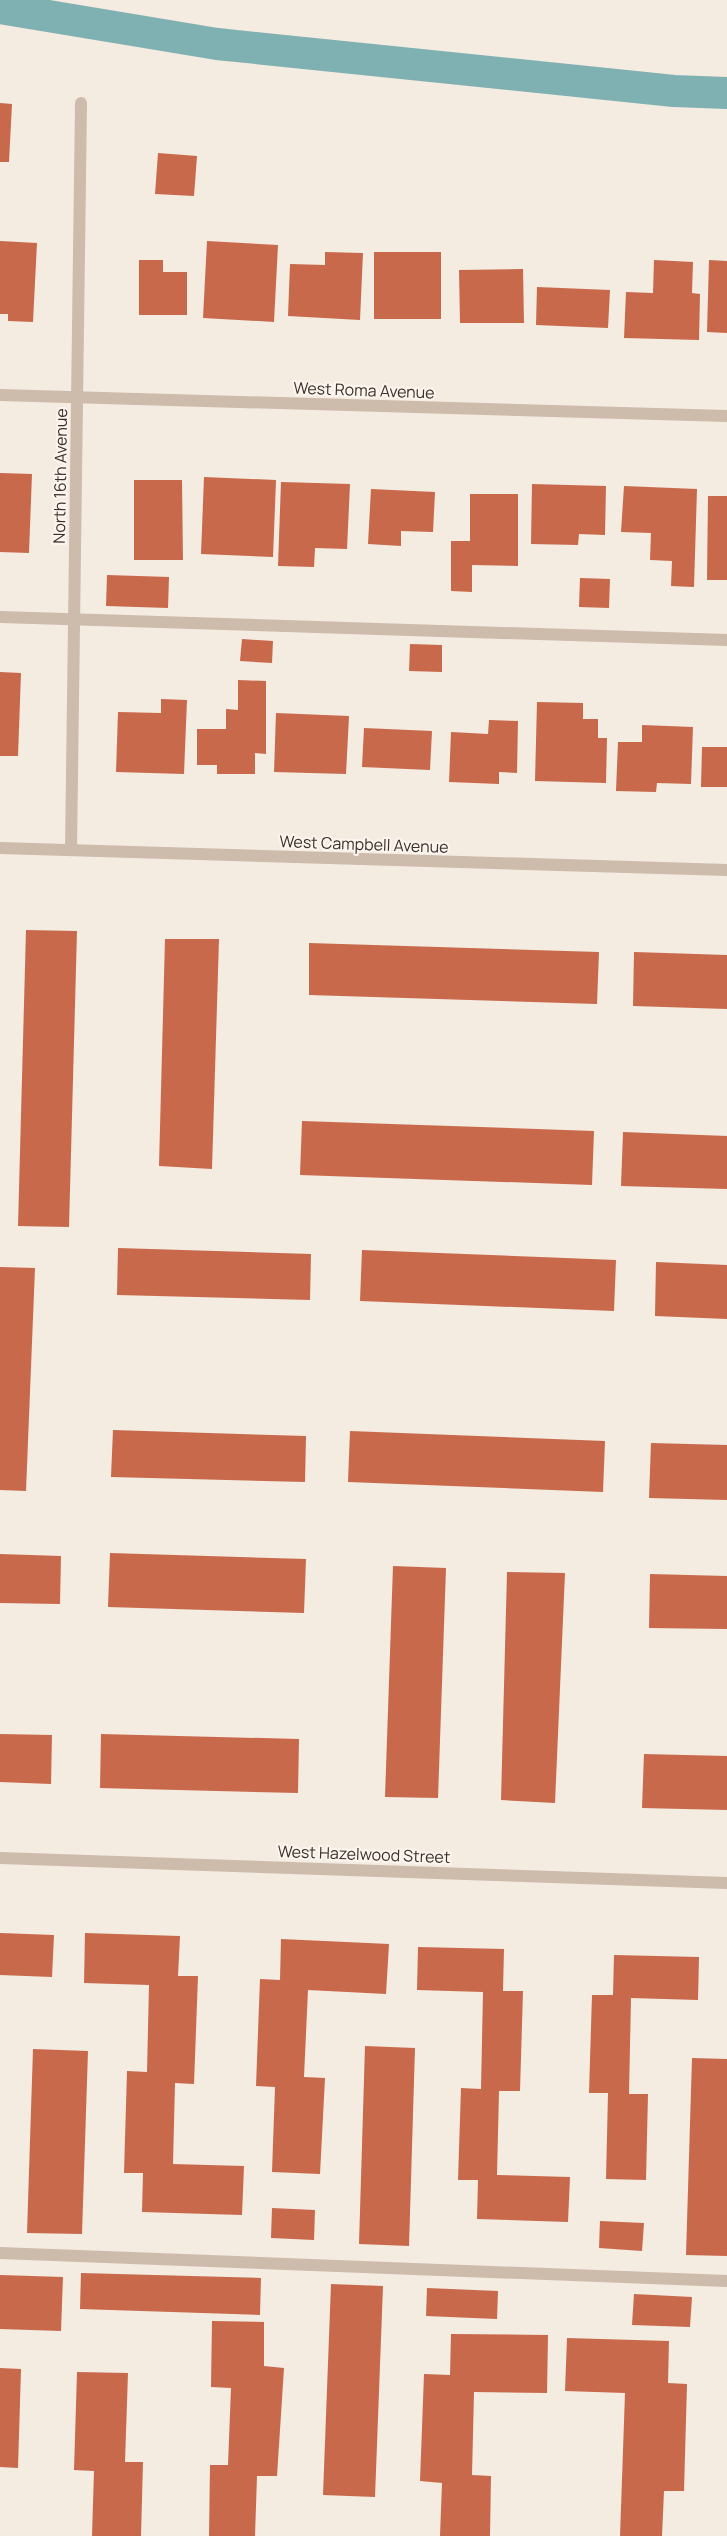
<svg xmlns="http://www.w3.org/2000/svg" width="727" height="2536" font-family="Manrope,sans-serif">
<rect width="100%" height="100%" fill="#f4ebe1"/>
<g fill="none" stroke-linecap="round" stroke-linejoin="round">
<path stroke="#7fb0b2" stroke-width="32" d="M 0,8 L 217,44 L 674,91 L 727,93"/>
</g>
<g fill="#c8694b">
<path d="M 0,103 L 12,104 L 9,162 L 0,162 Z"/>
<path d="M 158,153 L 197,156 L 194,196 L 155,194 Z"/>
<path d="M 0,241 L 37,243 L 33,322 L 8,321 L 8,314 L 0,314 Z"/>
<path d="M 207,241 L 278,245 L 274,322 L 203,318 Z"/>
<path d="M 325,252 L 363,253 L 360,320 L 288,316 L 290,264 L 325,265 Z"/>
<rect x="374" y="252" width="67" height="67"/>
<path d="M 139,260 L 163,260 L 163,272 L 187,272 L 187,315 L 139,315 Z"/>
<path d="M 654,260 L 693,262 L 692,293 L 700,294 L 699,340 L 624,338 L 626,292 L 653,293 Z"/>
<path d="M 709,260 L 727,261 L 727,333 L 707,332 Z"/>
<path d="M 523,269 L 524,323 L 460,323 L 459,270 Z"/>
<path d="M 537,287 L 610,290 L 608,328 L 536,325 Z"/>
<path d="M 0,473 L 32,474 L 29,553 L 0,552 Z"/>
<path d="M 204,477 L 276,480 L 273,557 L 201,554 Z"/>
<path d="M 134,480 L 182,480 L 183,560 L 134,560 Z"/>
<path d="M 281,482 L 350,484 L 347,549 L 315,548 L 314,567 L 278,566 Z"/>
<path d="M 532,484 L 606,486 L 605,535 L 579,534 L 578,545 L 531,544 Z"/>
<path d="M 624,486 L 697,489 L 694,587 L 671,586 L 672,561 L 650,560 L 651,533 L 621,532 Z"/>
<path d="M 371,489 L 435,492 L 433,532 L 401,531 L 401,546 L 368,544 Z"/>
<path d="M 470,494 L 518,494 L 518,566 L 472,565 L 472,592 L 451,591 L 451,541 L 470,541 Z"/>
<path d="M 708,496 L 727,496 L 727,580 L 707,580 Z"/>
<path d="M 107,575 L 169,577 L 168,608 L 106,606 Z"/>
<path d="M 580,578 L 610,579 L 609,608 L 579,607 Z"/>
<path d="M 242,639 L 273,641 L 272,663 L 240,661 Z"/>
<path d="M 410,644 L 442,645 L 442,672 L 409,671 Z"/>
<path d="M 0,672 L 21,673 L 18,756 L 0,756 Z"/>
<path d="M 238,680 L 266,681 L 266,754 L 255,753 L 255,774 L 217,774 L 217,765 L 197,765 L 197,729 L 226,729 L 226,709 L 238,710 Z"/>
<path d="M 161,699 L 187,700 L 184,774 L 116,772 L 118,712 L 161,713 Z"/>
<path d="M 537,702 L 583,703 L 583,719 L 598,719 L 598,738 L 607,738 L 606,783 L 535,781 Z"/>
<path d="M 276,713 L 349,716 L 346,774 L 274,772 Z"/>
<path d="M 489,720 L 518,721 L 517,773 L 499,772 L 499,784 L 449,782 L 451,732 L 488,734 Z"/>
<path d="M 642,725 L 693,727 L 691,784 L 657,783 L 656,792 L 616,791 L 618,742 L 642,742 Z"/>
<path d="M 364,728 L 432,731 L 430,770 L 362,767 Z"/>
<path d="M 702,747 L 727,747 L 727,787 L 701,787 Z"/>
<path d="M 26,930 L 77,931 L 69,1227 L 18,1226 Z"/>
<path d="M 165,939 L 219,939 L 212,1169 L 159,1166 Z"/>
<path d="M 309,943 L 599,952 L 597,1004 L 309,995 Z"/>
<path d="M 634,952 L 727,955 L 727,1009 L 633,1006 Z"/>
<path d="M 302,1121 L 594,1131 L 592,1185 L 300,1175 Z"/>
<path d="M 623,1132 L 727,1136 L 727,1189 L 621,1186 Z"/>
<path d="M 118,1248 L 311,1254 L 310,1300 L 117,1295 Z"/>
<path d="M 362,1250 L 616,1260 L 614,1311 L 360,1301 Z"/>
<path d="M 656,1262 L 727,1265 L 727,1319 L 655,1316 Z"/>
<path d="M 0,1267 L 35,1268 L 26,1491 L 0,1490 Z"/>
<path d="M 113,1430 L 306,1436 L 305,1482 L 111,1477 Z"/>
<path d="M 350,1431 L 605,1441 L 603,1492 L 348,1482 Z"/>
<path d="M 651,1443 L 727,1445 L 727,1500 L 649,1498 Z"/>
<path d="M 110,1553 L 306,1559 L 304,1613 L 108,1607 Z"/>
<path d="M 0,1554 L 61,1556 L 60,1604 L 0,1603 Z"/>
<path d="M 393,1566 L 446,1568 L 438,1798 L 385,1797 Z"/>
<path d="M 507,1572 L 565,1573 L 555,1803 L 501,1800 Z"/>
<path d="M 650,1574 L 727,1576 L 727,1629 L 649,1628 Z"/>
<path d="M 0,1734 L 52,1735 L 51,1784 L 0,1782 Z"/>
<path d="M 101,1734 L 299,1739 L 298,1793 L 100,1788 Z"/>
<path d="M 644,1754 L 727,1756 L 727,1810 L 642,1808 Z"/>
<path d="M 0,1933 L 54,1935 L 52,1977 L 0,1975 Z"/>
<path d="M 85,1933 L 180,1936 L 178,1976 L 198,1976 L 194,2084 L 175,2083 L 173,2164 L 244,2166 L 242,2215 L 142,2212 L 143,2173 L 124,2173 L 127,2071 L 147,2072 L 149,1985 L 84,1983 Z"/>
<path d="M 281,1939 L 389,1944 L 386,1994 L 308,1990 L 304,2077 L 325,2078 L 320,2174 L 272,2172 L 275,2087 L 256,2086 L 260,1979 L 280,1980 Z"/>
<path d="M 418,1947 L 504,1949 L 503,1991 L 523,1991 L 520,2091 L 499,2091 L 497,2175 L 570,2177 L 568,2222 L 477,2219 L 478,2180 L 458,2180 L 461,2088 L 481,2089 L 483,1992 L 417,1990 Z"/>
<path d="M 614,1955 L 699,1957 L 698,2000 L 631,1998 L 629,2094 L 648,2094 L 646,2180 L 606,2179 L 608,2093 L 589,2093 L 592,1995 L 613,1995 Z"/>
<path d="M 365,2046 L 415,2048 L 409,2246 L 359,2244 Z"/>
<path d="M 33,2049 L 88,2051 L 82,2234 L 27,2233 Z"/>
<path d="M 692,2058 L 727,2059 L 727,2256 L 686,2255 Z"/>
<path d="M 272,2208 L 315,2210 L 314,2240 L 271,2238 Z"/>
<path d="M 600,2221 L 644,2223 L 642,2251 L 599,2248 Z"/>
<path d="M 81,2273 L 261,2278 L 260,2315 L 80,2309 Z"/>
<path d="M 0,2275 L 63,2277 L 61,2331 L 0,2329 Z"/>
<path d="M 331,2284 L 383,2286 L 375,2497 L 323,2495 Z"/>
<path d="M 427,2288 L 498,2291 L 497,2319 L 426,2316 Z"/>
<path d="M 634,2294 L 692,2297 L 690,2327 L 632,2325 Z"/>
<path d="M 212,2321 L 264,2322 L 264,2366 L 284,2368 L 277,2476 L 257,2476 L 255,2536 L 209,2536 L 210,2465 L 228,2465 L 231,2388 L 211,2387 Z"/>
<path d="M 451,2334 L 548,2335 L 547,2393 L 474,2392 L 472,2475 L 491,2476 L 490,2536 L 440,2536 L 442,2483 L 420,2481 L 424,2374 L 450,2375 Z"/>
<path d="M 567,2338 L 669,2341 L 668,2383 L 687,2384 L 684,2491 L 664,2491 L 662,2536 L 620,2536 L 625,2393 L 565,2391 Z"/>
<path d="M 0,2368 L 21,2369 L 18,2468 L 0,2467 Z"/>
<path d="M 77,2372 L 128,2373 L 125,2462 L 143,2462 L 141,2536 L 92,2536 L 94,2471 L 74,2470 Z"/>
</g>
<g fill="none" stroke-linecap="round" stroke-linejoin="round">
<g stroke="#cdbbac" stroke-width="12">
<path d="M 0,617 L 727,640"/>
<path d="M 0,2253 L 727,2281"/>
</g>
<g stroke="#cdbbac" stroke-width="12">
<path d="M 0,395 L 727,416"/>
<path d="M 71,850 L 81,103"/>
<path d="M 0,1858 L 727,1883"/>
</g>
<path stroke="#cdbbac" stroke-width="12" d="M 0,848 L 727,870"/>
</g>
<g text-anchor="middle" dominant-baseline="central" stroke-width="4.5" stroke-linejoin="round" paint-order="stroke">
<g font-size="16" fill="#3b302b" stroke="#fbf5ee">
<text transform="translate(364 390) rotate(2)">West Roma Avenue</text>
<text transform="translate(60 476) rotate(-89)">North 16th Avenue</text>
<text transform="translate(364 844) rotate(2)">West Campbell Avenue</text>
<text transform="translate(364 1854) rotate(2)">West Hazelwood Street</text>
</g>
</g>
</svg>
